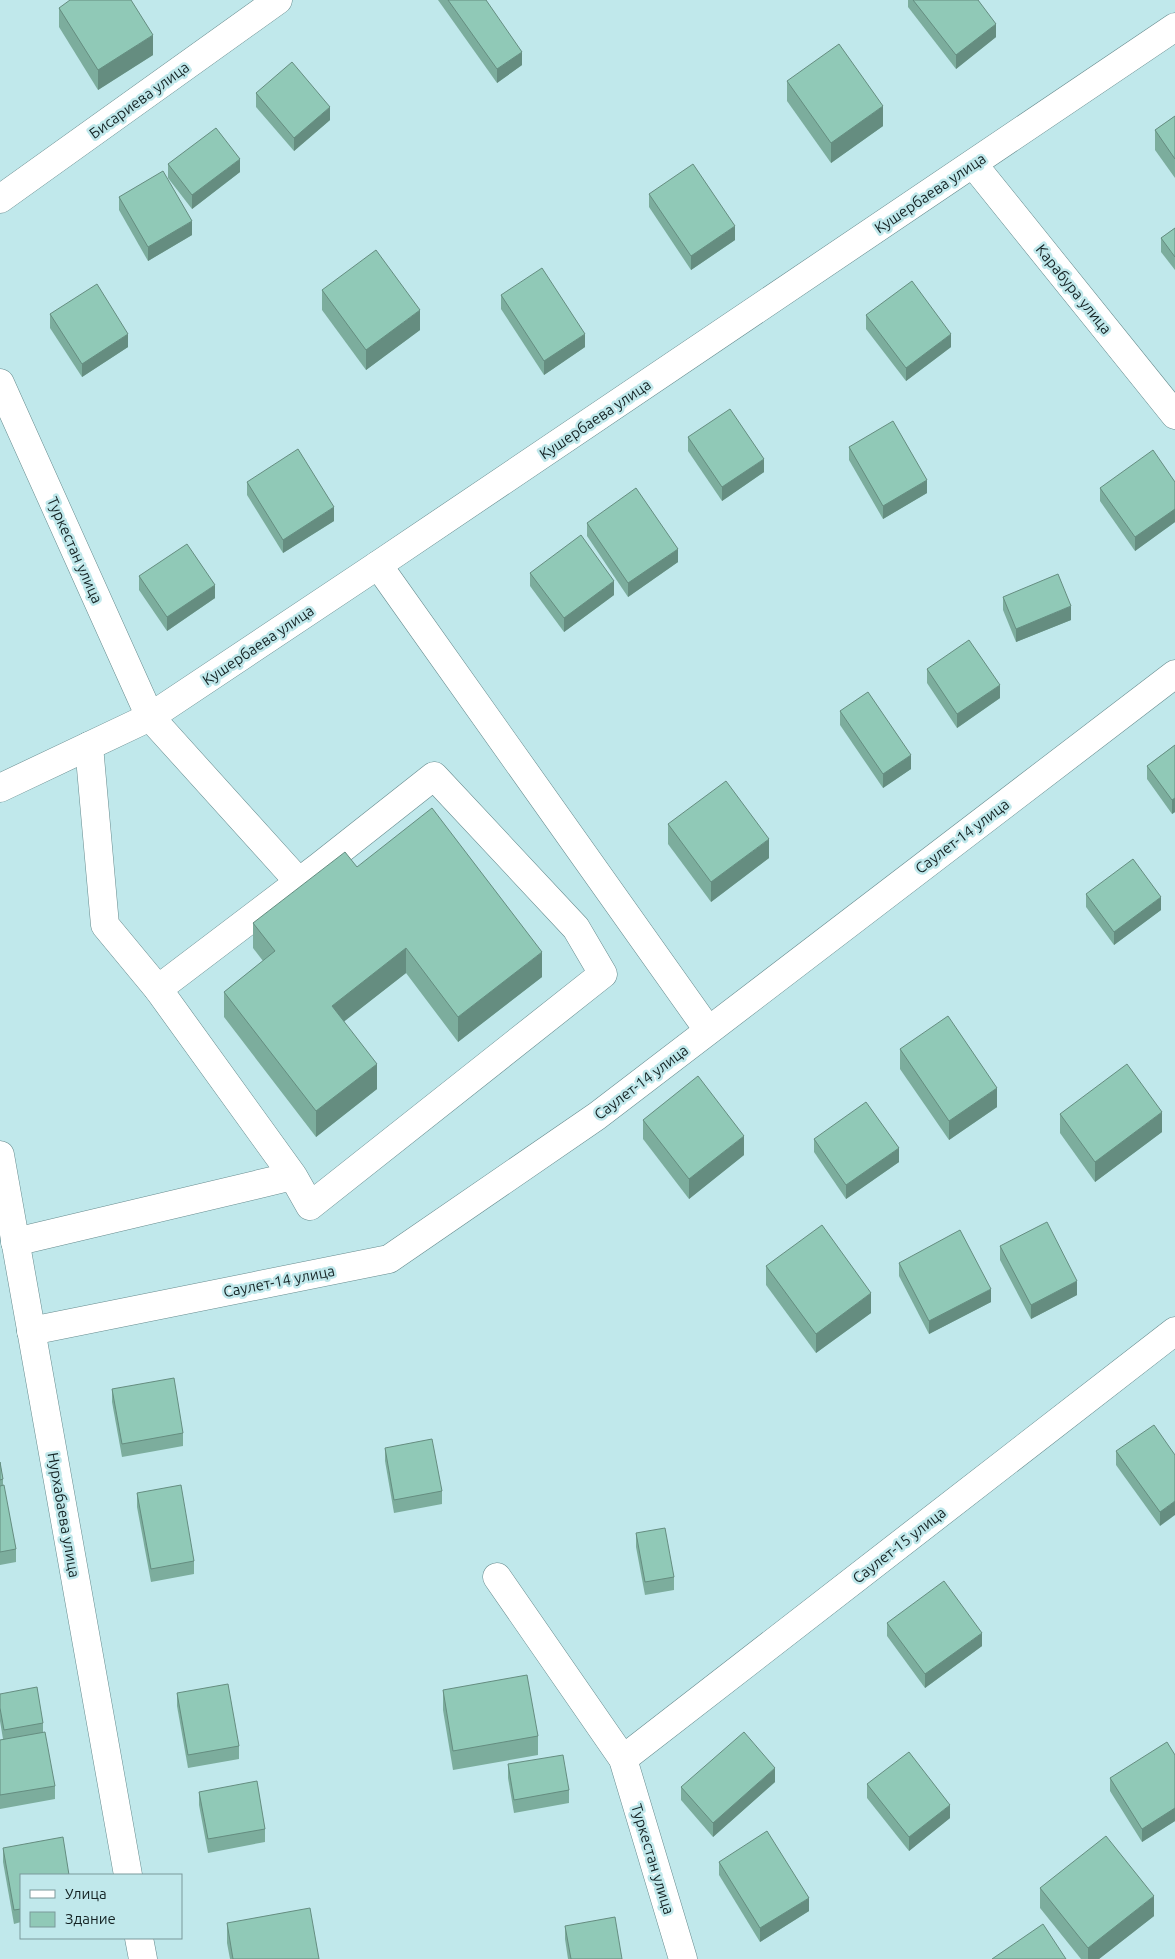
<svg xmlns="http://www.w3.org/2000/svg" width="1175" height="1959" font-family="Ubuntu,sans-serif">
<rect width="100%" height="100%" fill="#c0e8eb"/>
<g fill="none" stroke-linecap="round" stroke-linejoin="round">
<g stroke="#668b8e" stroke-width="29">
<g id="minor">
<path d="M 973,164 L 1175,415"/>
<path d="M 0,199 L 278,0"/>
<path d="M 0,383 L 150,717 L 299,882"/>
<path d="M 378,565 L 708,1030"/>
<path d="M 89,746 L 105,925 L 158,989"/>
<path d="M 0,788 L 150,717 L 378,565 L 1175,27"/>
<path d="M 0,1155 L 128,1875"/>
<path d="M 15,1242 L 293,1176 L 310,1206 L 603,974 L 576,928 L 434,776 L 320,866 L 158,989 L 293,1176"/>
<path d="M 31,1331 L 389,1259 L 597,1116 L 1175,674"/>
<path d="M 497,1577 L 623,1759 L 683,1959"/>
<path d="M 623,1759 L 1175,1331"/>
<path d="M 139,1938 L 143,1959"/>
</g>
</g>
<use href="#minor" stroke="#fff" stroke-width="28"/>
</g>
<g fill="#7cad9d">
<path d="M 438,0 L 486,0 L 522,65 L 497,83 Z"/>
<path d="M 908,0 L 978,0 L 996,37 L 956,69 L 908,7 Z"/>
<path d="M 59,8 L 153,55 L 98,90 L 59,27 Z"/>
<path d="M 787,81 L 883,126 L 831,163 L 787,101 Z"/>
<path d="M 256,93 L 330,120 L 294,151 L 256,107 Z"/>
<path d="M 1175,116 L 1175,178 L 1155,150 L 1155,130 Z"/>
<path d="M 168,164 L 240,172 L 192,209 L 168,178 Z"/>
<path d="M 649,194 L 735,240 L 691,270 L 649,207 Z"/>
<path d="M 119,197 L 192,235 L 148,261 L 119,210 Z"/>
<path d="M 1175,228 L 1175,270 L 1161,252 L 1161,238 Z"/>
<path d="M 322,290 L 420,330 L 366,370 L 322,310 Z"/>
<path d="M 501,295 L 585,347 L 544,375 L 501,309 Z"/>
<path d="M 50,314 L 128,347 L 82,377 L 50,328 Z"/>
<path d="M 866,315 L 951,347 L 906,381 L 866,329 Z"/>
<path d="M 688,437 L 764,472 L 722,501 L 688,451 Z"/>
<path d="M 849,447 L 927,493 L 883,519 L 849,460 Z"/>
<path d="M 247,482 L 334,521 L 283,553 L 247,495 Z"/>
<path d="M 1175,482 L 1175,522 L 1135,551 L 1100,501 L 1100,488 Z"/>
<path d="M 587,523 L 678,562 L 628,597 L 587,536 Z"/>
<path d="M 530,573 L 614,595 L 564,632 L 530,586 Z"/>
<path d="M 139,576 L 215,598 L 167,631 L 139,590 Z"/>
<path d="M 1003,597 L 1071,620 L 1016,642 L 1003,610 Z"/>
<path d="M 927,669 L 1000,698 L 957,728 L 927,683 Z"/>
<path d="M 840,711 L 911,769 L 883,788 L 840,725 Z"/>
<path d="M 1175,745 L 1175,812 L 1172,814 L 1147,779 L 1147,766 Z"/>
<path d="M 668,824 L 769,858 L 711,902 L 668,844 Z"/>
<path d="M 357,867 L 542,977 L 458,1042 L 406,973 L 344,1021 L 377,1089 L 316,1137 L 224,1017 L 224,992 L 263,961 L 253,948 L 253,923 Z"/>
<path d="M 1086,894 L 1161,910 L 1114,945 L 1086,907 Z"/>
<path d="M 900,1049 L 997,1107 L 949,1140 L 900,1069 Z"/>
<path d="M 1060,1114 L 1162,1132 L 1095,1182 L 1060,1133 Z"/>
<path d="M 643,1120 L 744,1155 L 689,1199 L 643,1139 Z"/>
<path d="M 814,1139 L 899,1162 L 846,1199 L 814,1152 Z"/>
<path d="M 1000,1246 L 1077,1295 L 1031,1319 L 1000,1260 Z"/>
<path d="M 899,1263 L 991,1302 L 929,1334 L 899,1276 Z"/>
<path d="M 766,1266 L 871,1313 L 816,1353 L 766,1285 Z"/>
<path d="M 112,1389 L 183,1433 L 183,1446 L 122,1457 L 112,1402 Z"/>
<path d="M 385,1448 L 442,1491 L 442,1504 L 394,1513 L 385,1461 Z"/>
<path d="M 1116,1451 L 1175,1455 L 1160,1526 L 1116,1465 Z"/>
<path d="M 0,1462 L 3,1479 L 3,1485 L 16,1549 L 16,1562 L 0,1565 Z"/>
<path d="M 137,1493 L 194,1561 L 194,1574 L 151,1582 L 137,1507 Z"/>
<path d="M 636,1533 L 674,1577 L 674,1590 L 645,1595 L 636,1547 Z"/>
<path d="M 887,1623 L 982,1646 L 925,1688 L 887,1636 Z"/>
<path d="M 443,1690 L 538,1736 L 538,1755 L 453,1770 L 443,1710 Z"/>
<path d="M 177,1693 L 239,1746 L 239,1759 L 188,1768 L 177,1706 Z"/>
<path d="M 0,1694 L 43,1723 L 43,1732 L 55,1786 L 55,1799 L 0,1809 L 0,1740 L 3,1739 L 0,1721 Z"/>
<path d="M 1175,1755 L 1175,1821 L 1142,1842 L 1110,1791 L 1110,1778 Z"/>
<path d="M 508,1764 L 569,1790 L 569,1803 L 514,1813 L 508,1778 Z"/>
<path d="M 775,1782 L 713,1837 L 681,1800 L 681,1787 Z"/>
<path d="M 867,1784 L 950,1818 L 909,1851 L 867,1798 Z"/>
<path d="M 199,1792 L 265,1829 L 265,1842 L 208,1853 L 199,1805 Z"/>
<path d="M 3,1848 L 21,1875 L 21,1922 L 14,1924 L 3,1862 Z"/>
<path d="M 719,1862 L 809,1911 L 760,1942 L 719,1875 Z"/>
<path d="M 1040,1888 L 1154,1916 L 1099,1959 L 1081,1959 L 1040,1908 Z"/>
<path d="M 227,1923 L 319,1959 L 230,1959 L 227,1943 Z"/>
<path d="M 565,1926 L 622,1959 L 568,1959 L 565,1939 Z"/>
</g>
<g fill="#658d80">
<path d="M 996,24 L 996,37 L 956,69 L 956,55 Z"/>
<path d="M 153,35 L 153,55 L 98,90 L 98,70 Z"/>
<path d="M 522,52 L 522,65 L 497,83 L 497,69 Z"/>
<path d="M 883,106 L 883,126 L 831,163 L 831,143 Z"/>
<path d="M 330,107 L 330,120 L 294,151 L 294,138 Z"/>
<path d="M 240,159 L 240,172 L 192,209 L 192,195 Z"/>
<path d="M 192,221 L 192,235 L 148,261 L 148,247 Z"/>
<path d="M 735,226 L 735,240 L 691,270 L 691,256 Z"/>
<path d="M 420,310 L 420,330 L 366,370 L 366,350 Z"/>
<path d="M 128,334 L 128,347 L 82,377 L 82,364 Z"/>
<path d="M 585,334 L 585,347 L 544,375 L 544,361 Z"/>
<path d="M 951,334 L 951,347 L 906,381 L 906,368 Z"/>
<path d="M 764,459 L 764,472 L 722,501 L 722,487 Z"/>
<path d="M 927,480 L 927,493 L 883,519 L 883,506 Z"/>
<path d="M 334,507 L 334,521 L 283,553 L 283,540 Z"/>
<path d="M 1175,509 L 1175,522 L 1135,551 L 1135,537 Z"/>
<path d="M 678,549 L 678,562 L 628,597 L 628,583 Z"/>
<path d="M 614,581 L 614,595 L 564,632 L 564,618 Z"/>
<path d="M 215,585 L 215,598 L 167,631 L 167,617 Z"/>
<path d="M 1071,606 L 1071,620 L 1016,642 L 1016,629 Z"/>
<path d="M 1000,685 L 1000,698 L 957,728 L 957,714 Z"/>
<path d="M 911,755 L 911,769 L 883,788 L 883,774 Z"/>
<path d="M 1175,798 L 1175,812 L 1172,814 L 1172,800 Z"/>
<path d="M 769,839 L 769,858 L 711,902 L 711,882 Z"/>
<path d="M 1161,897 L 1161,910 L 1114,945 L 1114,932 Z"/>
<path d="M 406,948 L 406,973 L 332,1031 L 332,1006 Z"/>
<path d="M 542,952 L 542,977 L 458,1042 L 458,1017 Z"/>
<path d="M 377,1064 L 377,1089 L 316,1137 L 316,1111 Z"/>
<path d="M 997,1088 L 997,1107 L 949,1140 L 949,1121 Z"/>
<path d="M 1162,1112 L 1162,1132 L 1095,1182 L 1095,1162 Z"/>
<path d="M 744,1136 L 744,1155 L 689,1199 L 689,1179 Z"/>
<path d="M 899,1148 L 899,1162 L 846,1199 L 846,1185 Z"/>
<path d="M 1077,1281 L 1077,1295 L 1031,1319 L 1031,1305 Z"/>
<path d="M 991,1289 L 991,1302 L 929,1334 L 929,1321 Z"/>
<path d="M 871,1293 L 871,1313 L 816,1353 L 816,1334 Z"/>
<path d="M 1175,1501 L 1175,1515 L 1160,1526 L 1160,1512 Z"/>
<path d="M 982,1633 L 982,1646 L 925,1688 L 925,1674 Z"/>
<path d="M 775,1768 L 775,1782 L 713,1837 L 713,1823 Z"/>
<path d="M 950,1805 L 950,1818 L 909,1851 L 909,1837 Z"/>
<path d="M 1175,1808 L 1175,1821 L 1142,1842 L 1142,1829 Z"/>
<path d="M 1154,1896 L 1154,1916 L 1099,1959 L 1088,1959 L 1088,1948 Z"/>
<path d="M 809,1898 L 809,1911 L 760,1942 L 760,1928 Z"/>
</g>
<g fill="#90c9b7" stroke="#658d80">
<path d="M 70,0 L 131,0 L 153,35 L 98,70 L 59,8 Z"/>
<path d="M 448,0 L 486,0 L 522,52 L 497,69 Z"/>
<path d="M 913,0 L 978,0 L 996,24 L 956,55 Z"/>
<path d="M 839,44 L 883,106 L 831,143 L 787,81 Z"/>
<path d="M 292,62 L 330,107 L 294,138 L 256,93 Z"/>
<path d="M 1175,116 L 1175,159 L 1155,130 Z"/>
<path d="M 216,128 L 240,159 L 192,195 L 168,164 Z"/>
<path d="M 693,164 L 735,226 L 691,256 L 649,194 Z"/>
<path d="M 163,171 L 192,221 L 148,247 L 119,197 Z"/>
<path d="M 1175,228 L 1175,257 L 1161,238 Z"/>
<path d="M 376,250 L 420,310 L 366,350 L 322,290 Z"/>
<path d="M 542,268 L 585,334 L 544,361 L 501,295 Z"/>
<path d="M 912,281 L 951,334 L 906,368 L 866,315 Z"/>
<path d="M 97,284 L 128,334 L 82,364 L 50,314 Z"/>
<path d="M 730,409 L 764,459 L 722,487 L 688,437 Z"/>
<path d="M 893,421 L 927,480 L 883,506 L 849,447 Z"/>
<path d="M 298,449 L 334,507 L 283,540 L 247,482 Z"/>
<path d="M 1153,450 L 1175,482 L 1175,509 L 1135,537 L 1100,488 Z"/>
<path d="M 636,488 L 678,549 L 628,583 L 587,523 Z"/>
<path d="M 581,535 L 614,581 L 564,618 L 530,573 Z"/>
<path d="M 187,544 L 215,585 L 167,617 L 139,576 Z"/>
<path d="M 1058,574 L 1071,606 L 1016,629 L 1003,597 Z"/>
<path d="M 969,640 L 1000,685 L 957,714 L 927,669 Z"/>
<path d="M 868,692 L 911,755 L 883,774 L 840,711 Z"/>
<path d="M 1175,745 L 1175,798 L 1172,800 L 1147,766 Z"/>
<path d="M 726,781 L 769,839 L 711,882 L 668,824 Z"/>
<path d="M 432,808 L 542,952 L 458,1017 L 406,948 L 332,1006 L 377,1064 L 316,1111 L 224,992 L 275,951 L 253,923 L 345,852 L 357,867 Z"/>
<path d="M 1133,859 L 1161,897 L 1114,932 L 1086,894 Z"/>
<path d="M 948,1016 L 997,1088 L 949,1121 L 900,1049 Z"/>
<path d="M 1127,1064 L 1162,1112 L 1095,1162 L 1060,1114 Z"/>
<path d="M 698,1076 L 744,1136 L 689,1179 L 643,1120 Z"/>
<path d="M 866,1102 L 899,1148 L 846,1185 L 814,1139 Z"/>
<path d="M 1047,1222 L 1077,1281 L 1031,1305 L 1000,1246 Z"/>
<path d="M 822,1225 L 871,1293 L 816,1334 L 766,1266 Z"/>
<path d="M 960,1230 L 991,1289 L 929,1321 L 899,1263 Z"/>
<path d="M 174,1378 L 183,1433 L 122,1444 L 112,1389 Z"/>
<path d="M 1154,1425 L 1175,1455 L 1175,1501 L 1160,1512 L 1116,1451 Z"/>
<path d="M 432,1439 L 442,1491 L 394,1500 L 385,1448 Z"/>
<path d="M 0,1462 L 3,1479 L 0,1480 Z"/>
<path d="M 4,1485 L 16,1549 L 0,1552 L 0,1486 Z"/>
<path d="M 181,1485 L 194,1561 L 151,1569 L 137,1493 Z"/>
<path d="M 665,1528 L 674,1577 L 645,1582 L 636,1533 Z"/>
<path d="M 944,1581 L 982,1633 L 925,1674 L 887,1623 Z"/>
<path d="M 527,1675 L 538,1736 L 453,1751 L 443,1690 Z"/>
<path d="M 228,1684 L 239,1746 L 188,1755 L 177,1693 Z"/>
<path d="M 37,1687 L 43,1723 L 4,1730 L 0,1708 L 0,1694 Z"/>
<path d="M 45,1732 L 55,1786 L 0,1795 L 0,1740 Z"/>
<path d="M 744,1732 L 775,1768 L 713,1823 L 681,1787 Z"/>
<path d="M 1167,1742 L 1175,1755 L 1175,1808 L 1142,1829 L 1110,1778 Z"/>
<path d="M 909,1752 L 950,1805 L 909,1837 L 867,1784 Z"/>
<path d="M 563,1755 L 569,1790 L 514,1800 L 508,1764 Z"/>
<path d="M 257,1781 L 265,1829 L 208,1839 L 199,1792 Z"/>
<path d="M 767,1831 L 809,1898 L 760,1928 L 719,1862 Z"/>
<path d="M 1106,1836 L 1154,1896 L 1088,1948 L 1040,1888 Z"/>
<path d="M 63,1837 L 69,1875 L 21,1875 L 21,1909 L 14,1910 L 3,1848 Z"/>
<path d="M 310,1908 L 319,1959 L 233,1959 L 227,1923 Z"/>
<path d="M 615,1917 L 622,1959 L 571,1959 L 565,1926 Z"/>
<path d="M 1043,1924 L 1066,1959 L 992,1959 Z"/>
</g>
<g text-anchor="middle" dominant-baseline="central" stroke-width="5" stroke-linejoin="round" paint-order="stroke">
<g font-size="15" fill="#142324" stroke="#c0e8eb">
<text transform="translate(139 100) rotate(-36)">Бисариева улица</text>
<text transform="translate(930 193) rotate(-34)">Кушербаева улица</text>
<text transform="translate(1074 289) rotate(51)">Карабура улица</text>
<text transform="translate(595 419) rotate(-34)">Кушербаева улица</text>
<text transform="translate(75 550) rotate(66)">Туркестан улица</text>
<text transform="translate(258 645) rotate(-34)">Кушербаева улица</text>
<text transform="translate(962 836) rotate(-37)">Саулет-14 улица</text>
<text transform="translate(641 1082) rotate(-37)">Саулет-14 улица</text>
<text transform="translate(279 1281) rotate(-11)">Саулет-14 улица</text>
<text transform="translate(64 1515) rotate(80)">Нурхабаева улица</text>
<text transform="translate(899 1545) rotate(-38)">Саулет-15 улица</text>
<text transform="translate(653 1859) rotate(73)">Туркестан улица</text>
</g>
</g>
<rect x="20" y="1874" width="162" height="65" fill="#c0e8eb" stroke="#7b999b"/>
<rect x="30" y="1890" width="25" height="8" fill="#ffffff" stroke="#7b999b"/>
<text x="65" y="1899" font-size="15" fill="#142324">Улица</text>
<rect x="30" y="1912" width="25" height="15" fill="#90c9b7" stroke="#7b999b"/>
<text x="65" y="1924" font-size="15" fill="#142324">Здание</text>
</svg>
